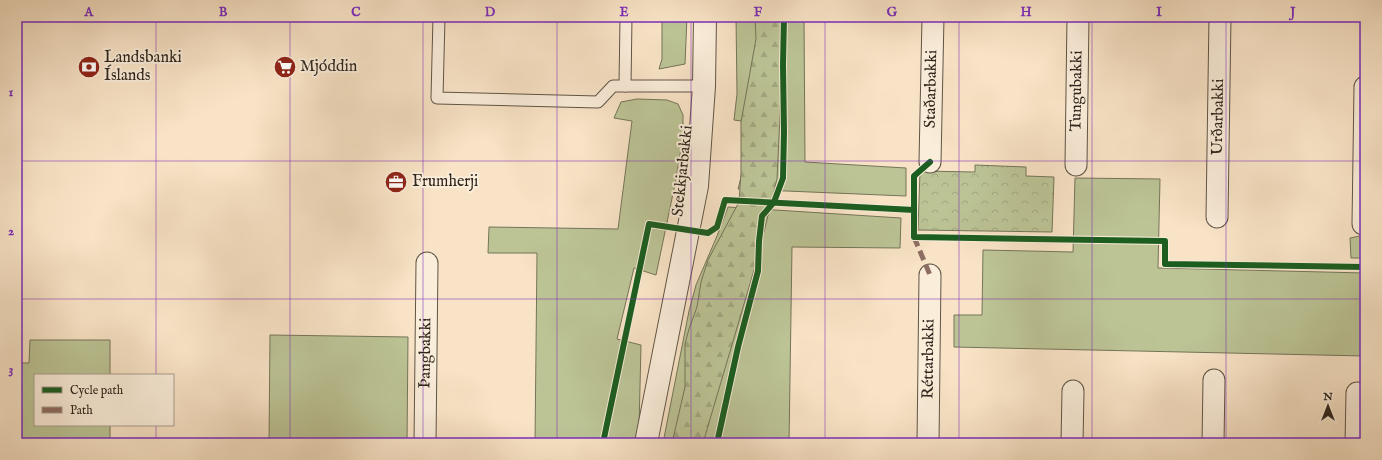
<svg xmlns="http://www.w3.org/2000/svg" width="1382" height="460" font-family="'IM FELL English',serif">
<defs>
<pattern id="forest-firs" width="22" height="20" patternUnits="userSpaceOnUse"><rect width="22" height="20" fill="#bcc496"/><path d="M5 1l3.5 6h-7zM16 11l3.5 6h-7z" fill="#a2a881"/></pattern>
<pattern id="park-crowns" width="20" height="18" patternUnits="userSpaceOnUse"><rect width="20" height="18" fill="#bcc496"/><path d="M2 6a3 3 0 1 1 6 0M12 15a3 3 0 1 1 6 0" fill="none" stroke="#a2a881"/></pattern>
</defs>
<rect width="100%" height="100%" fill="#f8e3c6"/>
<filter id="stains"><feTurbulence type="fractalNoise" baseFrequency=".005" numOctaves="4"/><feColorMatrix values="0 0 0 0 .2 0 0 0 0 .09 0 0 0 0 .02 0 0 0 .5 -.17"/></filter>
<radialGradient id="worn" r=".72"><stop offset=".6" stop-color="#630" stop-opacity="0"/><stop offset="1" stop-color="#630" stop-opacity=".3"/></radialGradient>
<g fill="#bcc496" stroke="#757459">
<path d="M 662,17 L 687,17 L 685,64 L 659,69 L 662,59 Z"/>
<path d="M 736,17 L 804,17 L 805,162 L 906,168 L 906,196 L 738,189 L 755,123 L 734,120 L 737,94 Z"/>
<path d="M 637,99 L 667,100 L 678,104 L 683,115 L 683,137 L 675,184 L 656,275 L 634,268 L 617,339 L 641,345 L 639,428 L 636,443 L 535,443 L 537,253 L 488,253 L 489,227 L 618,229 L 632,121 L 614,118 L 621,102 Z"/>
<path d="M 1075,178 L 1160,179 L 1158,268 L 1365,273 L 1365,356 L 954,347 L 954,315 L 982,315 L 983,250 L 1073,252 Z"/>
<path d="M 728,207 L 901,218 L 900,248 L 792,247 L 789,443 L 663,443 L 689,311 L 696,285 L 717,236 Z"/>
<path d="M 1365,235 L 1365,258 L 1351,258 L 1350,238 Z"/>
<path d="M 270,335 L 408,337 L 407,443 L 269,443 Z"/>
<path d="M 30,340 L 110,340 L 110,375 L 35,375 L 35,425 L 110,425 L 110,443 L 17,443 L 17,363 L 29,363 Z"/>
</g>
<path fill="url(#forest-firs)" stroke="#757459" d="M 755,17 L 782,17 L 781,94 L 777,179 L 757,260 L 703,443 L 672,443 L 685,387 L 685,344 L 689,329 L 697,307 L 701,282 L 708,260 L 739,202 L 741,173 L 741,122 L 756,39 Z"/>
<path fill="url(#park-crowns)" stroke="#757459" d="M 975,165 L 1026,167 L 1026,176 L 1054,177 L 1052,232 L 918,230 L 920,171 L 975,172 Z"/>
<g fill="none" stroke-linecap="round" stroke-linejoin="round">
<g stroke="#605446" stroke-width="13">
<g id="service">
<path d="M 439,17 L 437,98 L 598,102 L 613,86 L 704,86"/>
<path d="M 625,86 L 626,17"/>
</g>
</g>
<g stroke="#605446" stroke-width="23">
<g id="minor">
<path id="s1" d="M 930,162 L 933,17"/>
<path id="s2" d="M 1076,165 L 1078,17"/>
<path id="s3" d="M 1217,217 L 1220,17"/>
<path d="M 1363,224 L 1365,87"/>
<path id="s4" d="M 425,443 L 427,263"/>
<path id="s5" d="M 928,443 L 930,275"/>
<path d="M 1072,443 L 1073,391"/>
<path d="M 1213,443 L 1214,380"/>
<path d="M 1356,443 L 1357,393"/>
</g>
</g>
<g stroke="#605446" stroke-width="24">
<path id="tertiary" d="M 646,443 L 697,186 L 704,86 L 705,17"/>
</g>
<use href="#service" stroke="#faedda" stroke-width="11"/>
<use href="#minor" stroke="#faedda" stroke-width="21"/>
<use href="#tertiary" stroke="#faedda" stroke-width="22"/>
<path stroke="#8d6e63" stroke-width="5" stroke-dasharray="10 5" stroke-linecap="butt" d="M 914,237 L 930,275"/>
<g stroke="#faedda" stroke-width="8">
<g id="cycleway">
<path d="M 914,210 L 914,176 L 930,162"/>
<path d="M 603,443 L 649,224 L 708,233 L 717,227 L 725,200 L 914,210 L 914,237 L 1165,241 L 1165,264 L 1365,267"/>
<path d="M 717,443 L 738,347 L 758,271 L 759,241 L 762,216 L 774,202 L 783,178 L 784,132 L 783,65 L 784,17"/>
</g>
</g>
<use href="#cycleway" stroke="#1b5e20" stroke-width="6"/>
</g>
<path fill="none" stroke="#7b2cbf" stroke-width="1" stroke-opacity="0.55" d="M 156,17 L 156,375M 290,17 L 290,443M 423,17 L 423,443M 557,17 L 557,443M 691,17 L 691,443M 825,17 L 825,443M 959,17 L 959,443M 1092,17 L 1092,443M 1226,17 L 1226,443M 17,161 L 1365,161M 17,299 L 1365,299M 156,425 L 156,443"/>
<defs>
<g id="bank-disc" transform="scale(1.15)"><circle r="9.5" fill="#8f2418" stroke="#faedda"/><path d="M-6-4H6V4H-6ZM0-2.3a2.3 2.3 0 1 0 0 4.6a2.3 2.3 0 1 0 0-4.6Z" fill="#fff"/></g>
<g id="supermarket-disc" transform="scale(1.15)"><circle r="9.5" fill="#8f2418" stroke="#faedda"/><path d="M-6-5.5h2.5l.6 2H6L4.5 2H-2.5L-4.4-4H-6ZM-1.5 3.2a1.3 1.3 0 1 0 .1 0ZM3 3.2a1.3 1.3 0 1 0 .1 0Z" fill="#fff"/></g>
<g id="office-disc" transform="scale(1.15)"><circle r="9.5" fill="#8f2418" stroke="#faedda"/><path d="M-6-3h4V-5.5h4V-3h4V5H-6ZM-1-4.5V-3h2v-1.5ZM-6 0V1H6V0Z" fill="#fff"/></g>
</defs>
<g fill-rule="evenodd">
<use href="#bank-disc" x="89" y="67"/>
<use href="#supermarket-disc" x="285" y="67"/>
<use href="#office-disc" x="396" y="182"/>
</g>
<g text-anchor="middle" dominant-baseline="central" stroke-width="4" stroke-linejoin="round" paint-order="stroke">
<g font-size="16" fill="#2e251c" stroke="#faedda" text-anchor="start">
<text x="104" y="58">Landsbanki<tspan x="104" dy="18">Íslands</tspan></text>
<text x="300" y="67">Mjóddin</text>
<text x="412" y="182">Frumherji</text>
</g>
<g font-size="16" fill="#2e251c" stroke="#faedda">
<text stroke="none"><textPath href="#s1" startOffset="73">Staðarbakki</textPath></text>
<text stroke="none"><textPath href="#s2" startOffset="74">Tungubakki</textPath></text>
<text stroke="none"><textPath href="#s3" startOffset="100">Urðarbakki</textPath></text>
<text transform="translate(683 171) rotate(-84)">Stekkjarbakki</text>
<text stroke="none"><textPath href="#s4" startOffset="90">Þangbakki</textPath></text>
<text stroke="none"><textPath href="#s5" startOffset="84">Réttarbakki</textPath></text>
</g>
</g>
<rect width="1382" height="460" fill="none" stroke="#f8e3c6" stroke-width="44"/>
<rect x="34" y="374" width="140" height="52" fill="#faedda" stroke="#a89d8e"/>
<rect x="42" y="387" width="20" height="6" fill="#1b5e20" stroke="#a89d8e"/>
<text x="70" y="394" font-size="12" fill="#2e251c">Cycle path</text>
<rect x="42" y="407" width="20" height="6" fill="#8d6e63" stroke="#a89d8e"/>
<text x="70" y="414" font-size="12" fill="#2e251c">Path</text>
<g transform="translate(1328 406)" stroke="#faedda" stroke-width="3" paint-order="stroke">
<path d="M0-3L7 15L0 10L-7 15Z" fill="#2e251c"/>
<text y="-6" font-size="11" font-weight="bold" text-anchor="middle" fill="#2e251c">N</text>
</g>
<rect x="22" y="22" width="1338" height="416" fill="none" stroke="#7b2cbf" stroke-width="1.5"/>
<g font-size="13" text-anchor="middle" font-weight="bold" fill="#7b2cbf">
<text x="89" y="16">A</text>
<text x="223" y="16">B</text>
<text x="356" y="16">C</text>
<text x="490" y="16">D</text>
<text x="624" y="16">E</text>
<text x="758" y="16">F</text>
<text x="892" y="16">G</text>
<text x="1026" y="16">H</text>
<text x="1159" y="16">I</text>
<text x="1293" y="16">J</text>
<text x="11" y="96">1</text>
<text x="11" y="235">2</text>
<text x="11" y="373">3</text>
</g>
<rect width="100%" height="100%" filter="url(#stains)"/>
<rect width="100%" height="100%" fill="url(#worn)"/>
</svg>
